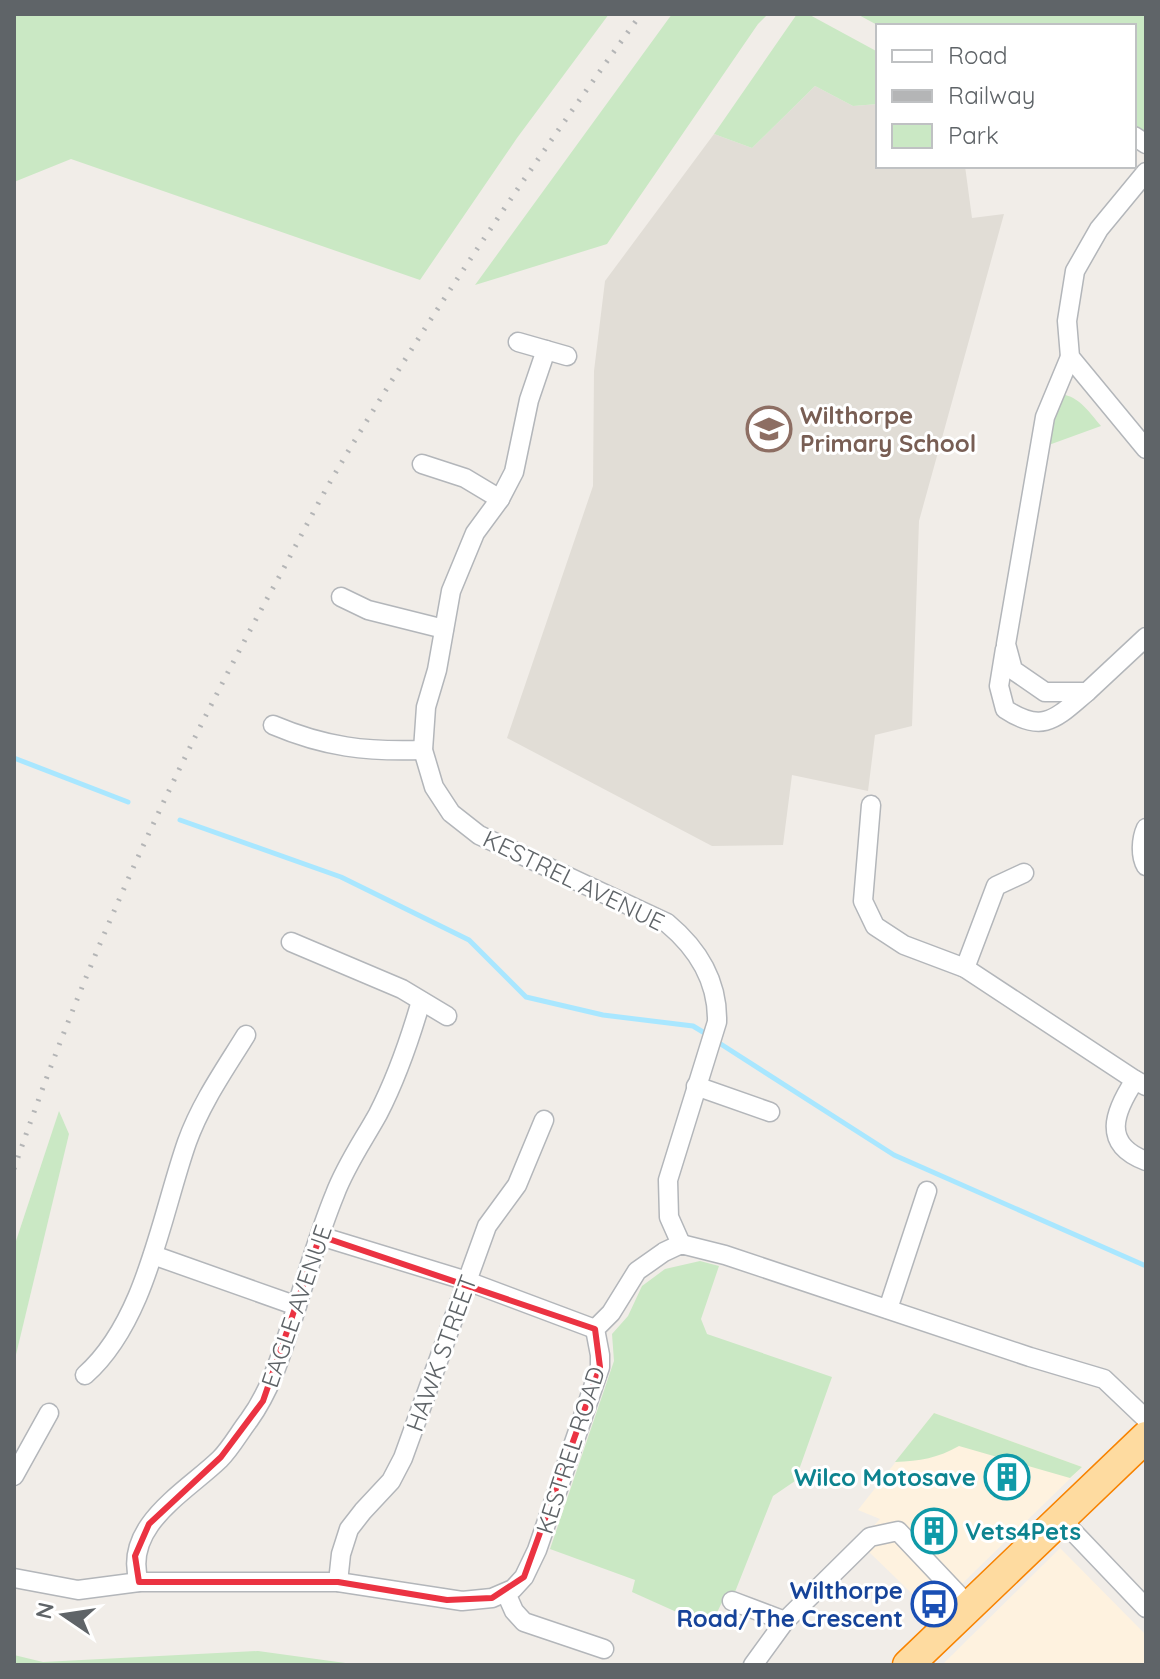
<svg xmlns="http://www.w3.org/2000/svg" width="1160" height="1679" font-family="Quicksand,sans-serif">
<rect width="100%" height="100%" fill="#f1ede8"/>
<g fill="#fef2df">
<path d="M 934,1413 L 1082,1467 L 932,1613 L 867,1550 L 868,1532 L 880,1519 L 858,1510 Z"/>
<path d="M 1060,1548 L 1146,1635 L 1146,1665 L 942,1665 Z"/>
</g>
<path fill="#e1ddd6" d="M 815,86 L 853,106 L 878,104 L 878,166 L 965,166 L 972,218 L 1004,214 L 919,521 L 912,726 L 875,735 L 868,791 L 792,775 L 783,845 L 712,846 L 507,738 L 593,486 L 594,371 L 605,281 L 714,134 L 752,148 Z"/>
<g fill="#cae8c4">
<path d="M 14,14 L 609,14 L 517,138 L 420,280 L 71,159 L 14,182 Z"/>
<path d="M 672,14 L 768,14 L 758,24 L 607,244 L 475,285 Z"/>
<path d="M 797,14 L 808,14 L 878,52 L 878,104 L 853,106 L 815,86 L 752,148 L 714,134 Z"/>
<path d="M 857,14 L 1146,14 L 1146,132 L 1134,124 L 1134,26 L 879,26 Z"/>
<path d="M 1061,394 C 1080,397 1089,412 1101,426 L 1046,446 Z"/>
<path d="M 59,1111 L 69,1134 L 14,1363 L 14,1247 Z"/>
<path d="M 700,1261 L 719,1266 L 701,1319 L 707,1334 L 832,1377 L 795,1481 L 773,1496 L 735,1592 L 725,1596 L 710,1627 L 632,1592 L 635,1580 L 550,1549 L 614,1361 L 612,1334 L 628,1316 L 642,1286 L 665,1269 Z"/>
<path d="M 934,1413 L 1082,1467 L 1070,1478 L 959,1446 C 938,1458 920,1461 895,1462 Z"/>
<path d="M 258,1651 L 360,1665 L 14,1665 L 14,1655 L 43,1662 Z"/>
</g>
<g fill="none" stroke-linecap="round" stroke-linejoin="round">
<g stroke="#a9e7ff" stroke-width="5">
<path d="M 14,758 L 128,802"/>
<path d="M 180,820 L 341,877 L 469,940 L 526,997 L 603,1015 L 693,1026 L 708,1035"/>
<path d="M 716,1041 L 894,1155 L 1146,1266"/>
</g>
<g stroke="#b3b6ba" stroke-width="21">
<g id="minor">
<path d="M 1134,136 L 1146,144"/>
<path d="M 1146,172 L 1099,229 L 1075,271 L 1067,321 L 1070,357 L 1146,449"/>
<path d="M 518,342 L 567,356"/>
<path d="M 546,350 L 529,400 L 514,472 L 500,499 L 475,533 L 451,591 L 437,670 L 426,707 L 423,750 L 434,787 L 451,813 L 479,835 L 667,923 C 697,948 718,981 717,1022 L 668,1180 L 669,1217 L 681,1244"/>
<path d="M 1070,357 L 1045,417 L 1006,644 L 1013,670 L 1045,692 L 1087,692 L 1146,637"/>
<path d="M 422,464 L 465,478 L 500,499"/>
<path d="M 341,597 L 368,610 L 444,629"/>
<path d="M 1005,649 L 999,686 L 1005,709 C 1044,735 1057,717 1087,692"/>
<path d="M 273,725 C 325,747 366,752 423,750"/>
<path d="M 871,805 L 863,901 L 875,926 L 904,945 L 965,968 L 1135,1080"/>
<path d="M 1146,828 C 1141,839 1140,856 1146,866"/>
<path d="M 291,942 L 402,989 L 447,1016"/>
<path d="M 965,968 L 996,886 L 1024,873"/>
<path d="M 696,1086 L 770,1112"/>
<path d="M 1146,1086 L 1135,1080 C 1114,1112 1101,1144 1146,1161"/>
<path d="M 320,1236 L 467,1281 L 595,1329"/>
<path d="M 153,1255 L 297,1306"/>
<path d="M 888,1309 L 927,1191"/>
<path d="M 85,1375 C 146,1321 161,1216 187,1142 C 201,1103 225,1069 246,1035"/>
<path d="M 14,1476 L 49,1413"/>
<path d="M 1060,1518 L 1146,1608"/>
<path d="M 14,1578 L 78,1590 L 139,1582 L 338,1582 L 462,1601 L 492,1598 L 513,1589 L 524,1577 L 537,1550 L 600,1367 L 600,1355 L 595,1329 L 611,1313 L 637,1271 L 664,1252 L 681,1244 L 725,1255 L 1030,1357 L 1104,1379 L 1146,1419"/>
<path d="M 139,1582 C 122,1526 186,1492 220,1459 C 231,1448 239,1433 249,1420 C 272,1388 282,1352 294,1315 C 307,1274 319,1233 335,1194 C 346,1165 363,1141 378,1114 C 396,1079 410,1039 421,1001"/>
<path d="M 338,1582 L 341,1554 L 349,1529 L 363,1511 L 391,1481 L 403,1458 L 487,1226 L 517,1185 L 544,1120"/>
<path d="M 506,1593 L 514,1611 L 524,1622 L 604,1649"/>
<path d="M 732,1601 L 785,1621"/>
<path d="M 753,1665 L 785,1621 L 870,1537 L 898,1531 L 968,1605"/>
</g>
</g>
<g stroke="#f88300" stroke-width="33">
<path id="trunk" d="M 908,1665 L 1146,1437"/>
</g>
<use href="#minor" stroke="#fff" stroke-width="18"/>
<use href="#trunk" stroke="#fedba0" stroke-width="30"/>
<path stroke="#b4b5b6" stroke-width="5" stroke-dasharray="2 10" stroke-linecap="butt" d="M 14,1169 C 84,964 174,767 279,577 C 300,538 320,498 343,460 C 435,307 536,159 641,14"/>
</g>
<path fill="none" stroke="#eb3342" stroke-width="6" stroke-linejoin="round" d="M 320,1236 L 595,1329 L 600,1367 L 524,1577 L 492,1598 L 447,1600 L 338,1582 L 139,1582 L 135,1556 L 149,1524 L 221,1457 L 263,1401 Z"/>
<defs>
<g id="school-ring" transform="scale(2.3)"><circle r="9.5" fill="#fff" stroke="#8d6e63" stroke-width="1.5"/><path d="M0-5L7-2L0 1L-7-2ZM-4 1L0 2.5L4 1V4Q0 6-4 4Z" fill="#8d6e63"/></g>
<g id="building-ring" transform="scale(2.3)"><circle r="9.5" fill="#fff" stroke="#0f9aa8" stroke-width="1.5"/><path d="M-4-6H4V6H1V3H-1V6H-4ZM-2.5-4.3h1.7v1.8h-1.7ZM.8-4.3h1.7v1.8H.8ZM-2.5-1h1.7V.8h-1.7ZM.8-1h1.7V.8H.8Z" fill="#0f9aa8"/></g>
<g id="bus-ring" transform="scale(2.3)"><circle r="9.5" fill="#fff" stroke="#1a4fb4" stroke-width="1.5"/><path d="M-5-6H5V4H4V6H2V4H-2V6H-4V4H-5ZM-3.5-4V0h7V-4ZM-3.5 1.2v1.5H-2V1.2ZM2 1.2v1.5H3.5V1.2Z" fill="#1a4fb4"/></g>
</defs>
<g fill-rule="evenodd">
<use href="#school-ring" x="769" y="429"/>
<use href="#building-ring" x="1007" y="1477"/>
<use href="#building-ring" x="934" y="1531"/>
<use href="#bus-ring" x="934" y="1604"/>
</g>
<g text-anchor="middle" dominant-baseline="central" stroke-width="6" stroke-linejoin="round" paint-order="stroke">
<g font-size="24" font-weight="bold" fill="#785e54" stroke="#fff" text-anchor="start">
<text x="800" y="415">Wilthorpe<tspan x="800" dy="28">Primary School</tspan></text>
</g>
<g font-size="24" fill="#5f6468" stroke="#fff">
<text transform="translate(574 880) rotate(26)">KESTREL AVENUE</text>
<text transform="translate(296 1306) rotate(-71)">EAGLE AVENUE</text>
<text transform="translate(441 1353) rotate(-70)">HAWK STREET</text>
<text transform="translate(570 1450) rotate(-72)">KESTREL ROAD</text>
</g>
<g font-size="24" font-weight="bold" fill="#0d838f" stroke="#fff" text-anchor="end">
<text x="976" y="1477">Wilco Motosave</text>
<text x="965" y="1531" text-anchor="start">Vets4Pets</text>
</g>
<g font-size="24" font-weight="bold" fill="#164399" stroke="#fff" text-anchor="end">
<text x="903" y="1590">Wilthorpe<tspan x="903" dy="28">Road/The Crescent</tspan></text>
</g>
</g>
<rect width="1160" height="1679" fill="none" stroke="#5f6468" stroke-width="32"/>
<rect x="876" y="24" width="260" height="144" fill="#ffffff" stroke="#bfc1c3" stroke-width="2"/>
<rect x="892" y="50" width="40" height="12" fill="#ffffff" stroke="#bfc1c3" stroke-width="2"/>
<text x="948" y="64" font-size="24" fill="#5f6468">Road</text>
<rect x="892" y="90" width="40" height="12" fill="#b4b5b6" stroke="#bfc1c3" stroke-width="2"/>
<text x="948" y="104" font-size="24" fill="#5f6468">Railway</text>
<rect x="892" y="124" width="40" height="24" fill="#cae8c4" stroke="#bfc1c3" stroke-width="2"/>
<text x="948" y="144" font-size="24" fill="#5f6468">Park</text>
<g transform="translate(64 1615) rotate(283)" stroke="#ffffff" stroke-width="6" paint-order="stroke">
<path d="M0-6L14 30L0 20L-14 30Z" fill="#5f6468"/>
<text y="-12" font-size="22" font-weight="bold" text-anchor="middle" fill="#5f6468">N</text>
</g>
</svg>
